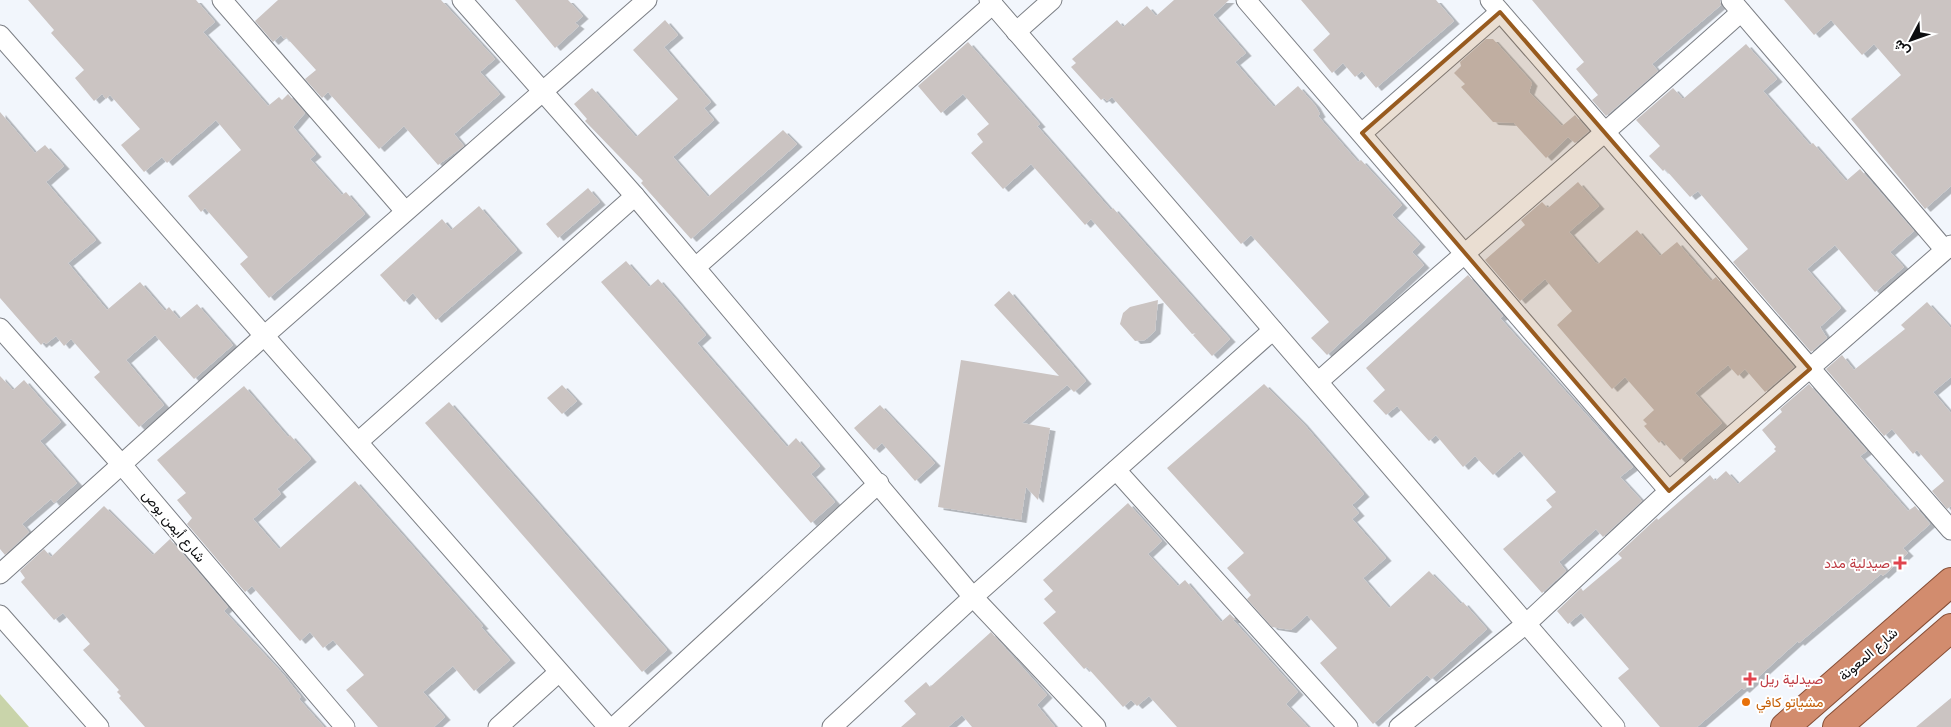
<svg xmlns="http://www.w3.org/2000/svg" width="1951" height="727" font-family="Mulish,Vazirmatn,sans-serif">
<defs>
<filter id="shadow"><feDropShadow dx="5.5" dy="3" stdDeviation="0" flood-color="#0004"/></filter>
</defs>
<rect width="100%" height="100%" fill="#f2f6fc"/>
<path fill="#c9d4aa" d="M 0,694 L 29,727 L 0,727 Z"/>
<g fill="#cbc4c2" filter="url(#shadow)">
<path d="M 28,0 L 196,0 L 215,22 L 203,32 L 268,106 L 279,97 L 282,100 L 288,94 L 305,113 L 293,127 L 316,154 L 310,159 L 342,195 L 346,192 L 365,214 L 269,298 L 240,264 L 248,257 L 205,208 L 201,212 L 188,196 L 241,150 L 216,120 L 167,163 L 162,157 L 144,172 L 121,145 L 140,129 L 110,95 L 106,99 L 102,94 L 94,101 L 75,78 L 84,70 L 51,33 L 54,30 Z"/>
<path d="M 278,0 L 441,0 L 495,59 L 480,72 L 500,94 L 454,134 L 464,146 L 438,165 L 404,126 L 379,149 L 328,92 L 322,98 L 305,79 L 316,70 L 286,37 L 284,39 L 281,35 L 273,42 L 255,21 Z"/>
<path d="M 515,0 L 568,0 L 583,16 L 575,23 L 579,26 L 555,48 Z"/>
<path d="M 1174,0 L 1229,0 L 1213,15 L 1246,53 L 1235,62 L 1274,107 L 1298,86 L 1315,105 L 1320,114 L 1318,116 L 1358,162 L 1361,160 L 1402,205 L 1392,215 L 1420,244 L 1412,252 L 1424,265 L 1327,355 L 1311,338 L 1329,322 L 1312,303 L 1251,235 L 1241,244 L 1112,97 L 1107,101 L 1104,98 L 1101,100 L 1071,67 L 1076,63 L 1072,59 L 1117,20 L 1123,27 L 1147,6 L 1156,16 Z"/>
<path d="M 1301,0 L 1436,0 L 1454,21 L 1376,88 L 1362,71 L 1355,77 L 1343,63 L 1332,73 L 1313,50 L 1330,34 Z"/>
<path d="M 1532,0 L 1720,0 L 1721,5 L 1652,64 L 1658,71 L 1606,116 L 1592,100 L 1598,95 L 1576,69 L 1584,62 Z"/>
<path d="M 1784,0 L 1951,0 L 1951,186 L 1925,209 L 1851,119 L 1901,75 L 1874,44 L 1862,55 L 1831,20 L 1814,35 Z"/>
<path d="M 665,20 L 678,35 L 664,47 L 711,102 L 704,108 L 714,120 L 673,157 L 708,197 L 783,130 L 797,144 L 691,239 L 641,183 L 643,181 L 585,121 L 587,119 L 574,104 L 592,88 L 636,137 L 678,99 L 633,50 Z"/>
<path d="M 1486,39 L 1493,39 L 1528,78 L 1532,83 L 1529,92 L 1562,126 L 1575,115 L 1589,131 L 1575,143 L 1568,137 L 1546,158 L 1514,123 L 1493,122 L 1461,87 L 1465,84 L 1454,73 L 1461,66 L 1460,62 Z"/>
<path d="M 968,42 L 1040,124 L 1037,126 L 1111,210 L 1113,208 L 1230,339 L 1212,356 L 1193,335 L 1196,333 L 1192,334 L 1091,219 L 1085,225 L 1031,164 L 1003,189 L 971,153 L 983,142 L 977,134 L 989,124 L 963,94 L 941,113 L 918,86 Z"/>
<path d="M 1746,44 L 1777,79 L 1763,91 L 1810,145 L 1813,143 L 1846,181 L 1860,169 L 1914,231 L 1890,252 L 1904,267 L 1875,292 L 1835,245 L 1807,269 L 1841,308 L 1820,327 L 1827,338 L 1811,352 L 1733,262 L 1748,249 L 1698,191 L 1690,197 L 1665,169 L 1663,171 L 1649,156 L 1660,146 L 1636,120 L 1673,88 L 1683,99 Z"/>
<path d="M 0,112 L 35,153 L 45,145 L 64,166 L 46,182 L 96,240 L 68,263 L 107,310 L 140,282 L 165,311 L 169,307 L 179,319 L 197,304 L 233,345 L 194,379 L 155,335 L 126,360 L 164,405 L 139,427 L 94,377 L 100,372 L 71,339 L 64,346 L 56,336 L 46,344 L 44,342 L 41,345 L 0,298 Z"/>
<path d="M 1578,182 L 1599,206 L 1569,232 L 1595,262 L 1598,264 L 1637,230 L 1660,256 L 1677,242 L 1711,281 L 1716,277 L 1794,367 L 1765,392 L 1745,369 L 1738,376 L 1728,365 L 1695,393 L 1722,423 L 1680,460 L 1662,440 L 1659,443 L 1644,426 L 1647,424 L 1643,420 L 1654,410 L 1625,377 L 1612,389 L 1557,325 L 1572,311 L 1545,279 L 1520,301 L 1485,260 L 1525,225 L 1521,220 L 1542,202 L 1548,208 Z"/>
<path d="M 588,188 L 600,202 L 558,238 L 546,224 Z"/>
<path d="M 479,206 L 517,250 L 436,320 L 413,293 L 404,302 L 380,275 L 442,219 L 451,230 Z"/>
<path d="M 626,261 L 649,287 L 658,279 L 673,296 L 706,335 L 697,343 L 787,447 L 796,438 L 820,466 L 811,474 L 835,502 L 811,523 L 601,282 Z"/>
<path d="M 1468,275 L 1503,316 L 1500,318 L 1633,467 L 1620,477 L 1642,501 L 1603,537 L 1596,529 L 1559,562 L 1566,571 L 1542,593 L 1503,549 L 1552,507 L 1546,500 L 1556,492 L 1520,451 L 1493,475 L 1475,456 L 1463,467 L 1436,435 L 1429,441 L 1397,406 L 1386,415 L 1373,401 L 1385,390 L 1366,368 Z"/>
<path d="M 1009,291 L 1086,381 L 1074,392 L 1067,385 L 1022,423 L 1050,428 L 1038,500 L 1026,487 L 1021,520 L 938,507 L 961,360 L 1059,376 L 994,305 Z"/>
<path d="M 1158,300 L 1155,331 L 1145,340 L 1135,341 L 1120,324 L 1123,313 L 1130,307 Z"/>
<path d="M 1927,302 L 1951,328 L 1951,377 L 1933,392 L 1951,413 L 1951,506 L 1947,509 L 1932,491 L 1944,481 L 1917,450 L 1913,454 L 1892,429 L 1884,436 L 1826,369 L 1842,355 L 1854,370 L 1905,329 L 1901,325 Z"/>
<path d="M 0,376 L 13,390 L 24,380 L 61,422 L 40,441 L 77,483 L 54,503 L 51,499 L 22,524 L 29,532 L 5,555 L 0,549 Z"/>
<path d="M 1264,384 L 1302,422 L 1364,494 L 1352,505 L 1359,513 L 1352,519 L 1386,558 L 1363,578 L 1389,608 L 1429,571 L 1461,604 L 1463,602 L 1487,629 L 1431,679 L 1427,675 L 1373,724 L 1320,663 L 1337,648 L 1307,615 L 1291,630 L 1272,627 L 1247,599 L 1251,595 L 1227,568 L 1244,553 L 1167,468 Z"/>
<path d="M 1809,384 L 1867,451 L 1860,456 L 1908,511 L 1915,506 L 1930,524 L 1903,548 L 1908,553 L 1883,576 L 1881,574 L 1799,643 L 1798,641 L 1744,690 L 1742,688 L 1697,727 L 1660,727 L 1618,678 L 1629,669 L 1581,613 L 1568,624 L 1557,611 L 1581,588 L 1583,591 L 1622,558 L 1618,554 L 1657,518 L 1658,520 L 1710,475 L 1715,481 L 1726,471 L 1738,484 L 1776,451 L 1774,449 L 1776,447 L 1762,430 L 1782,412 L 1780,409 Z"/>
<path d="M 562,385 L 577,401 L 562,414 L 547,398 Z"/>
<path d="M 244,386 L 288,437 L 290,435 L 311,459 L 277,489 L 281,494 L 253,519 L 279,549 L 355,481 L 483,626 L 481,627 L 510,660 L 474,691 L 453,666 L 423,692 L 445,717 L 434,727 L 378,727 L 346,690 L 364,675 L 333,640 L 323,648 L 310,632 L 300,641 L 252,586 L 245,592 L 187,524 L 192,518 L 177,500 L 186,493 L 157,460 Z"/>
<path d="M 449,402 L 667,650 L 642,672 L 425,423 Z"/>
<path d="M 880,405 L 935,463 L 915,481 L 882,443 L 874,450 L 854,428 Z"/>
<path d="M 1128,503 L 1162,541 L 1148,554 L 1178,586 L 1185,580 L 1221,622 L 1230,614 L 1236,620 L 1233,620 L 1298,692 L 1286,704 L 1308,727 L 1177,727 L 1149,696 L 1137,706 L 1131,700 L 1123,707 L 1087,667 L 1084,669 L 1043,623 L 1056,612 L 1044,599 L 1053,591 L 1043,580 Z"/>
<path d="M 104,506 L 153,555 L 170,539 L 228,607 L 224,611 L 282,673 L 301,697 L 299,699 L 324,727 L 145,727 L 119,698 L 121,696 L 117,692 L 119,690 L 83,650 L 90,644 L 63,613 L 54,620 L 21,582 L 25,578 L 20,571 L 44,549 L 51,557 Z"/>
<path d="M 991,632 L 1047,695 L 1037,705 L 1055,727 L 972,727 L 962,715 L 948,727 L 901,727 L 916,714 L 904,701 L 926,682 L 930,687 Z"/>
<path d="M 1951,698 L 1951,727 L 1916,727 Z"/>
</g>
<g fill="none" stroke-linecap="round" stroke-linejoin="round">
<g stroke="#7c7f85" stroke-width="21">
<g id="minor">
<path d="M 222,0 L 405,211"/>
<path d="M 462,0 L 635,196 L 973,597 L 1096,727"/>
<path d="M 989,0 L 1615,727"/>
<path d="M 1246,0 L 1669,491"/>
<path d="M 1490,0 L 1951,530"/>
<path d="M 1731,0 L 1945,250"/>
<path d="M 1016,32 L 1052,0"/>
<path d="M 0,35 L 608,727"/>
<path d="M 1362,133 L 1500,12"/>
<path d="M 696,267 L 993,4"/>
<path d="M 0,328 L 122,465 L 345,727"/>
<path d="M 1319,381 C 1459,257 1602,137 1741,12"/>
<path d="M 358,442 L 635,196"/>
<path d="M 1116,470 L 1348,727"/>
<path d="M 0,574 L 264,336 L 647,0"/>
<path d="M 0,615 L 99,727"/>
<path d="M 498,727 L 559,672"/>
<path d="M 614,727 L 879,483"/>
<path d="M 832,727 L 973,597 L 1273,330"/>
<path d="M 1399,727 L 1527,623 L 1669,491 L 1951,245"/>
</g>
</g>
<g stroke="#854d35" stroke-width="30">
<g id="trunk">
<path d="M 1785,727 L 1951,582"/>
<path d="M 1837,727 L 1951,628"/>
</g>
</g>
<use href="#minor" stroke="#fff" stroke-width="19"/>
<use href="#trunk" stroke="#d28c6e" stroke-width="28"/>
</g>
<path fill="#985b1f" fill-opacity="0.2" stroke="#985b1f" stroke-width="4" stroke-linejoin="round" d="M 1500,12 L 1810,369 L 1669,491 L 1362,133 Z"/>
<g fill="#e0444e" stroke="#fff" stroke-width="2">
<path d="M1897.5 555.5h5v5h5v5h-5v5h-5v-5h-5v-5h5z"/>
<path d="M1747.5 671.5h5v5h5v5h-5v5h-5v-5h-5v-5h5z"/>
</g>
<circle fill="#e8710a" stroke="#fff" stroke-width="2" cx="1746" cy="702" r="5"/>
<g text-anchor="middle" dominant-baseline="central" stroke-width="4" stroke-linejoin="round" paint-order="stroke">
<g font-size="14" fill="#0c0d0f" stroke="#fff">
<text transform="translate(174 526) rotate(50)">شارع أيمن بوص</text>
<text transform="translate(1868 654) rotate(-41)">شارع المعونة</text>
</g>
<g font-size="14" fill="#be3a42" stroke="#fff" text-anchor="end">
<text x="1890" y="563">صيدلية مدد</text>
<text x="1760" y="679" text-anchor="start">صيدلية ريل</text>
</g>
<g font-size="14" fill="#c56008" stroke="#fff" text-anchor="start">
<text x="1756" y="702">مشياتو كافي</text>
</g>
</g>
<g transform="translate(1911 40) rotate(229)" stroke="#ffffff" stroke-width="4" paint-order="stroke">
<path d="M0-4L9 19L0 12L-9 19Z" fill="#0c0d0f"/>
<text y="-8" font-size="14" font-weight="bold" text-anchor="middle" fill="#0c0d0f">ش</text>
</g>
</svg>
